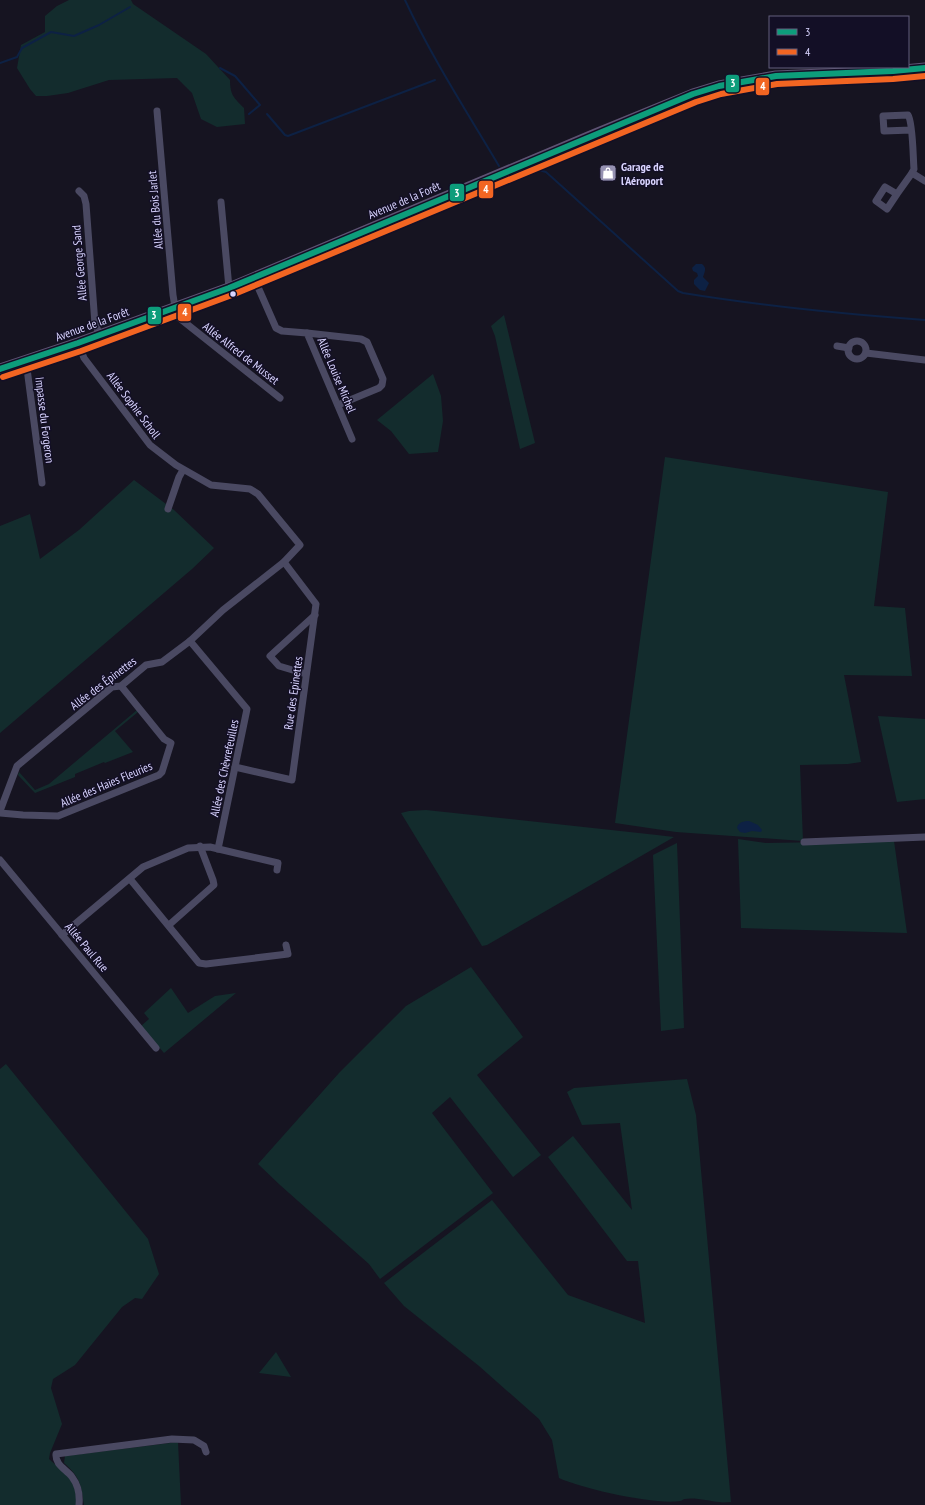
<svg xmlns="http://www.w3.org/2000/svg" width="925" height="1505" font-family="'PT Sans Narrow',sans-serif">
<rect width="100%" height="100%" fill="#161421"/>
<g fill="#132c2d">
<path d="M 69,0 L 131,0 L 133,4 L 206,54 L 230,80 C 230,95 234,98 244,108 L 245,124 L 217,127 L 201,119 L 192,93 L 177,78 L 109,80 L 68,93 L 47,96 L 36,96 L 30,89 L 17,68 L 21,45 L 45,32 L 45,16 L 57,6 Z"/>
<path d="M 504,315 L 535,443 L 520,449 L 495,336 L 491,326 Z"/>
<path d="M 433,374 L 441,396 L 443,421 L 438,452 L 409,454 L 391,431 L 377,420 Z"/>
<path d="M 665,457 L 888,492 L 874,606 L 905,608 L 912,676 L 844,675 L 861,762 L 848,764 L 800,765 L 803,841 L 676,832 L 615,823 Z"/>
<path d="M 134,480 L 174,510 L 214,548 L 192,569 L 0,733 L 0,526 L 30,514 L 40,559 L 79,530 Z"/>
<path d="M 137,710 L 138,712 L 115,731 L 133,752 L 105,763 L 104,762 L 75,774 L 75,777 L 35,793 L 18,775 L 19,772 L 35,790 L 49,784 Z"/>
<path d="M 878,716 L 925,719 L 925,799 L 897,802 Z"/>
<path d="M 426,810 L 657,835 L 674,837 L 487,945 L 482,946 L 401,813 L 409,811 Z"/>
<path d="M 738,839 L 766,843 L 894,841 L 907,933 L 741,928 Z"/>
<path d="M 677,843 L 684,1028 L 661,1031 L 653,855 Z"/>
<path d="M 471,967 L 523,1037 L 477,1075 L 541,1155 L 513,1177 L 450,1097 L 432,1113 L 493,1193 L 380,1279 L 369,1264 L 280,1185 L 258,1164 L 339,1073 L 406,1006 Z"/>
<path d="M 171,988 L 188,1013 L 215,996 L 236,993 L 164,1053 L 141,1026 L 149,1019 L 144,1013 Z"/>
<path d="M 6,1064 L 148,1239 L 159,1274 L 142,1299 L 135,1298 L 122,1307 L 75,1365 L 53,1379 L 51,1388 L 62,1424 L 50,1453 L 49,1459 C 64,1473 79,1482 76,1505 L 0,1505 L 0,1069 Z"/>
<path d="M 687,1079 L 696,1115 L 731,1502 C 727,1502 723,1503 719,1502 C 710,1501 694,1497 685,1499 C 683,1499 682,1501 680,1501 C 655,1505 583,1489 559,1478 L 552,1440 L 539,1419 L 479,1366 L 404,1306 L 384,1283 L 492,1200 L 568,1295 L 645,1323 L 638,1261 L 627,1261 L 548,1157 L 573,1136 L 632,1210 L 620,1123 L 582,1125 L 567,1092 L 574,1088 Z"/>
<path d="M 276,1352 L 291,1377 L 259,1373 Z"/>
<path d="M 178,1442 L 181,1505 L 84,1505 C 81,1484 80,1477 64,1463 L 65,1456 Z"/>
</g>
<g fill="#0d2144">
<path d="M 696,264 L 702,264 C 707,268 705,271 703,277 L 709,283 L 705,291 L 700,290 L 694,284 L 694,280 L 698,276 L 697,273 L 693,271 L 692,268 Z"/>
<path d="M 749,821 L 758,825 L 762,830 L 761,832 L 752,831 L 745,833 L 740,832 L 737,828 C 738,822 744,821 749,821 Z"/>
</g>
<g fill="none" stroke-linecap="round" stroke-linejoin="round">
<g stroke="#0d2144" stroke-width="2">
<path d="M 405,0 C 432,58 467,112 499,166"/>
<path d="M 0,63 L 17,57 L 22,48 L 51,32 L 74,36 L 99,25 L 130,7"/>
<path d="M 220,68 L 235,76 L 260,105 L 249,114"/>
<path d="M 267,114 L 285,135 L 288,136 L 435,80"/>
<path d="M 521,173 L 535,169 L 546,172 L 678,291 L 683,293 C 763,306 844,314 925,320"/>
</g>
<g stroke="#4a4962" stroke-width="7">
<path d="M 157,111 L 173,295 L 175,307"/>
<path d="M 911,130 L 884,131 L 883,116 L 908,115 C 913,122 913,158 914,169 L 912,173 L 925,181"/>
<path d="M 79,191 L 84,196 L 86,204 L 95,324 L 100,335"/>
<path d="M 897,194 L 887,209 L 876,201 L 885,187 L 897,194 L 912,173"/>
<path d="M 221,202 L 229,288"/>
<path d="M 254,278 L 276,328 L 282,331 L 307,333 L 352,439"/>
<path d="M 171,309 L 173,313 L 280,398"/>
<path d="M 307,333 L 361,339 L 367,342 L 383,379 L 382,385 L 379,388 L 338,405"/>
<circle cx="857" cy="350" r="9"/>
<path d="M 837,346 L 849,348"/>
<path d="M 866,353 L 925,360"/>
<path d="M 26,361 L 42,483"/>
<path d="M 168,509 L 179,477 L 183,470"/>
<path d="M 190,641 L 247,709 L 218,849"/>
<path d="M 306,674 L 279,666 L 270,656 L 315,615"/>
<path d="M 235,767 L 292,780 L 316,604 L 284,562"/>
<path d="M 0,811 L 17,766 L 112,687 L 121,686 L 146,665 L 162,662 L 190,641 L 223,610 L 284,562 L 300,545 L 258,494 L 250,489 L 211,485 L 176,465 L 150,445 L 84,358 L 78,343"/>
<path d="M 0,813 L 23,815 L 58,816 L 159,775 L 162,772 L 171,743 L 164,739 L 121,686"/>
<path d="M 804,842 L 925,837"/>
<path d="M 0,860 L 156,1048"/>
<path d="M 130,879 L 199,963 L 206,964 L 288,954 L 286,945"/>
<path d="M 169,925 L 214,885 L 213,880 L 200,846"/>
<path d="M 62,935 L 143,867 L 188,848 L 210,847 L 278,863 L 277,870"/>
<path d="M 79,1505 C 80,1495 78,1485 72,1477 C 66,1469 55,1465 56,1454 L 172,1439 L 194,1440 L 204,1446 L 206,1452"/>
</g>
<path stroke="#5e5373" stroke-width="11" d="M 0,369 L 78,343 L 229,288 L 595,134 L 693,94 L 719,86 L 776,76 L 893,71 L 925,68"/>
<g stroke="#130f26" stroke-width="9">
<path id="bus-1" d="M 0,369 L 78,343 L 229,288 L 693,94 L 719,86 L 776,76 L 893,71 L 925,68"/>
</g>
<g stroke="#130f26" stroke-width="9">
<path id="bus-2" d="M 3,377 L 81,351 L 232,295 L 696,102 L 721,94 L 777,84 L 893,79 L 925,76"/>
</g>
<use href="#bus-1" stroke="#0d9d7b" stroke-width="6"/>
<use href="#bus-2" stroke="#f26522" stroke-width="6"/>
</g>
<defs>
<g id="shop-square" transform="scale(0.9)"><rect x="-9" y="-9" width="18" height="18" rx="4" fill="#9591b1" stroke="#130f26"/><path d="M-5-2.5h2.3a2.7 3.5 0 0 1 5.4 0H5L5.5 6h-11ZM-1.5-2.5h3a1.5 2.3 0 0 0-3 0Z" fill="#fff"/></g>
</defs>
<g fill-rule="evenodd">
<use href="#shop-square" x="608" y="173"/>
</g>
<circle fill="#d9d4ff" stroke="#130f26" stroke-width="1.5" cx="233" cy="294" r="3.5"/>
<g text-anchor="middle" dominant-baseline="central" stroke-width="3" stroke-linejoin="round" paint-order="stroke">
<g font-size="12" font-weight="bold" fill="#d9d4ff" stroke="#130f26" text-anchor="start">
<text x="621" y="166">Garage de<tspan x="621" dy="14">l'Aéroport</tspan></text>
</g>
<g font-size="12" fill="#d9d4ff" stroke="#130f26">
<text transform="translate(404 200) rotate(-23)">Avenue de la Forêt</text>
<text transform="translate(155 210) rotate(-95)">Allée du Bois Jarlet</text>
<text transform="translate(79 263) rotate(-95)">Allée George Sand</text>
<text transform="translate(92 324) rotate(-20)">Avenue de la Forêt</text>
<text transform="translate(241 353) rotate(38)">Allée Alfred de Musset</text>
<text transform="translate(337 375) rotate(67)">Allée Louise Michel</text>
<text transform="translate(134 405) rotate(53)">Allée Sophie Scholl</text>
<text transform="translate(45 420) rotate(83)">Impasse du Forgeron</text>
<text transform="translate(103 683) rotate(-37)">Allée des Épinettes</text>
<text transform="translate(293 693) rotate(-82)">Rue des Epinettes</text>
<text transform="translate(224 768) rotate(-78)">Allée des Chèvrefeuilles</text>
<text transform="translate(106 784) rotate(-23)">Allée des Haies Fleuries</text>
<text transform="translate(87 947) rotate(50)">Allée Paul Rue</text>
</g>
</g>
<g stroke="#130f26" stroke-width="1.5">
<rect x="725" y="74" width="15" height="19" rx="4" fill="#0d9d7b"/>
<rect x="755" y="77" width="15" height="19" rx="4" fill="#f26522"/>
<rect x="478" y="180" width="16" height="19" rx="4" fill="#f26522"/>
<rect x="449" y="183" width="16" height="19" rx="4" fill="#0d9d7b"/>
<rect x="177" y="303" width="15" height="19" rx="4" fill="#f26522"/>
<rect x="147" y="306" width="15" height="19" rx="4" fill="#0d9d7b"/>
</g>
<g font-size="11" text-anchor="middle" font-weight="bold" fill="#fff">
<text x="733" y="87">3</text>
<text x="763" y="90">4</text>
<text x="486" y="193">4</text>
<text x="457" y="197">3</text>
<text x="185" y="316">4</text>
<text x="154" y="319">3</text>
</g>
<rect x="769" y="16" width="140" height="52" fill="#130f26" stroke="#625e7d"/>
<rect x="777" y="29" width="20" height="6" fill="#0d9d7b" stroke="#625e7d"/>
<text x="805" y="36" font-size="12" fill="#d9d4ff">3</text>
<rect x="777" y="49" width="20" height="6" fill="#f26522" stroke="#625e7d"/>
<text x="805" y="56" font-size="12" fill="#d9d4ff">4</text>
</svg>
